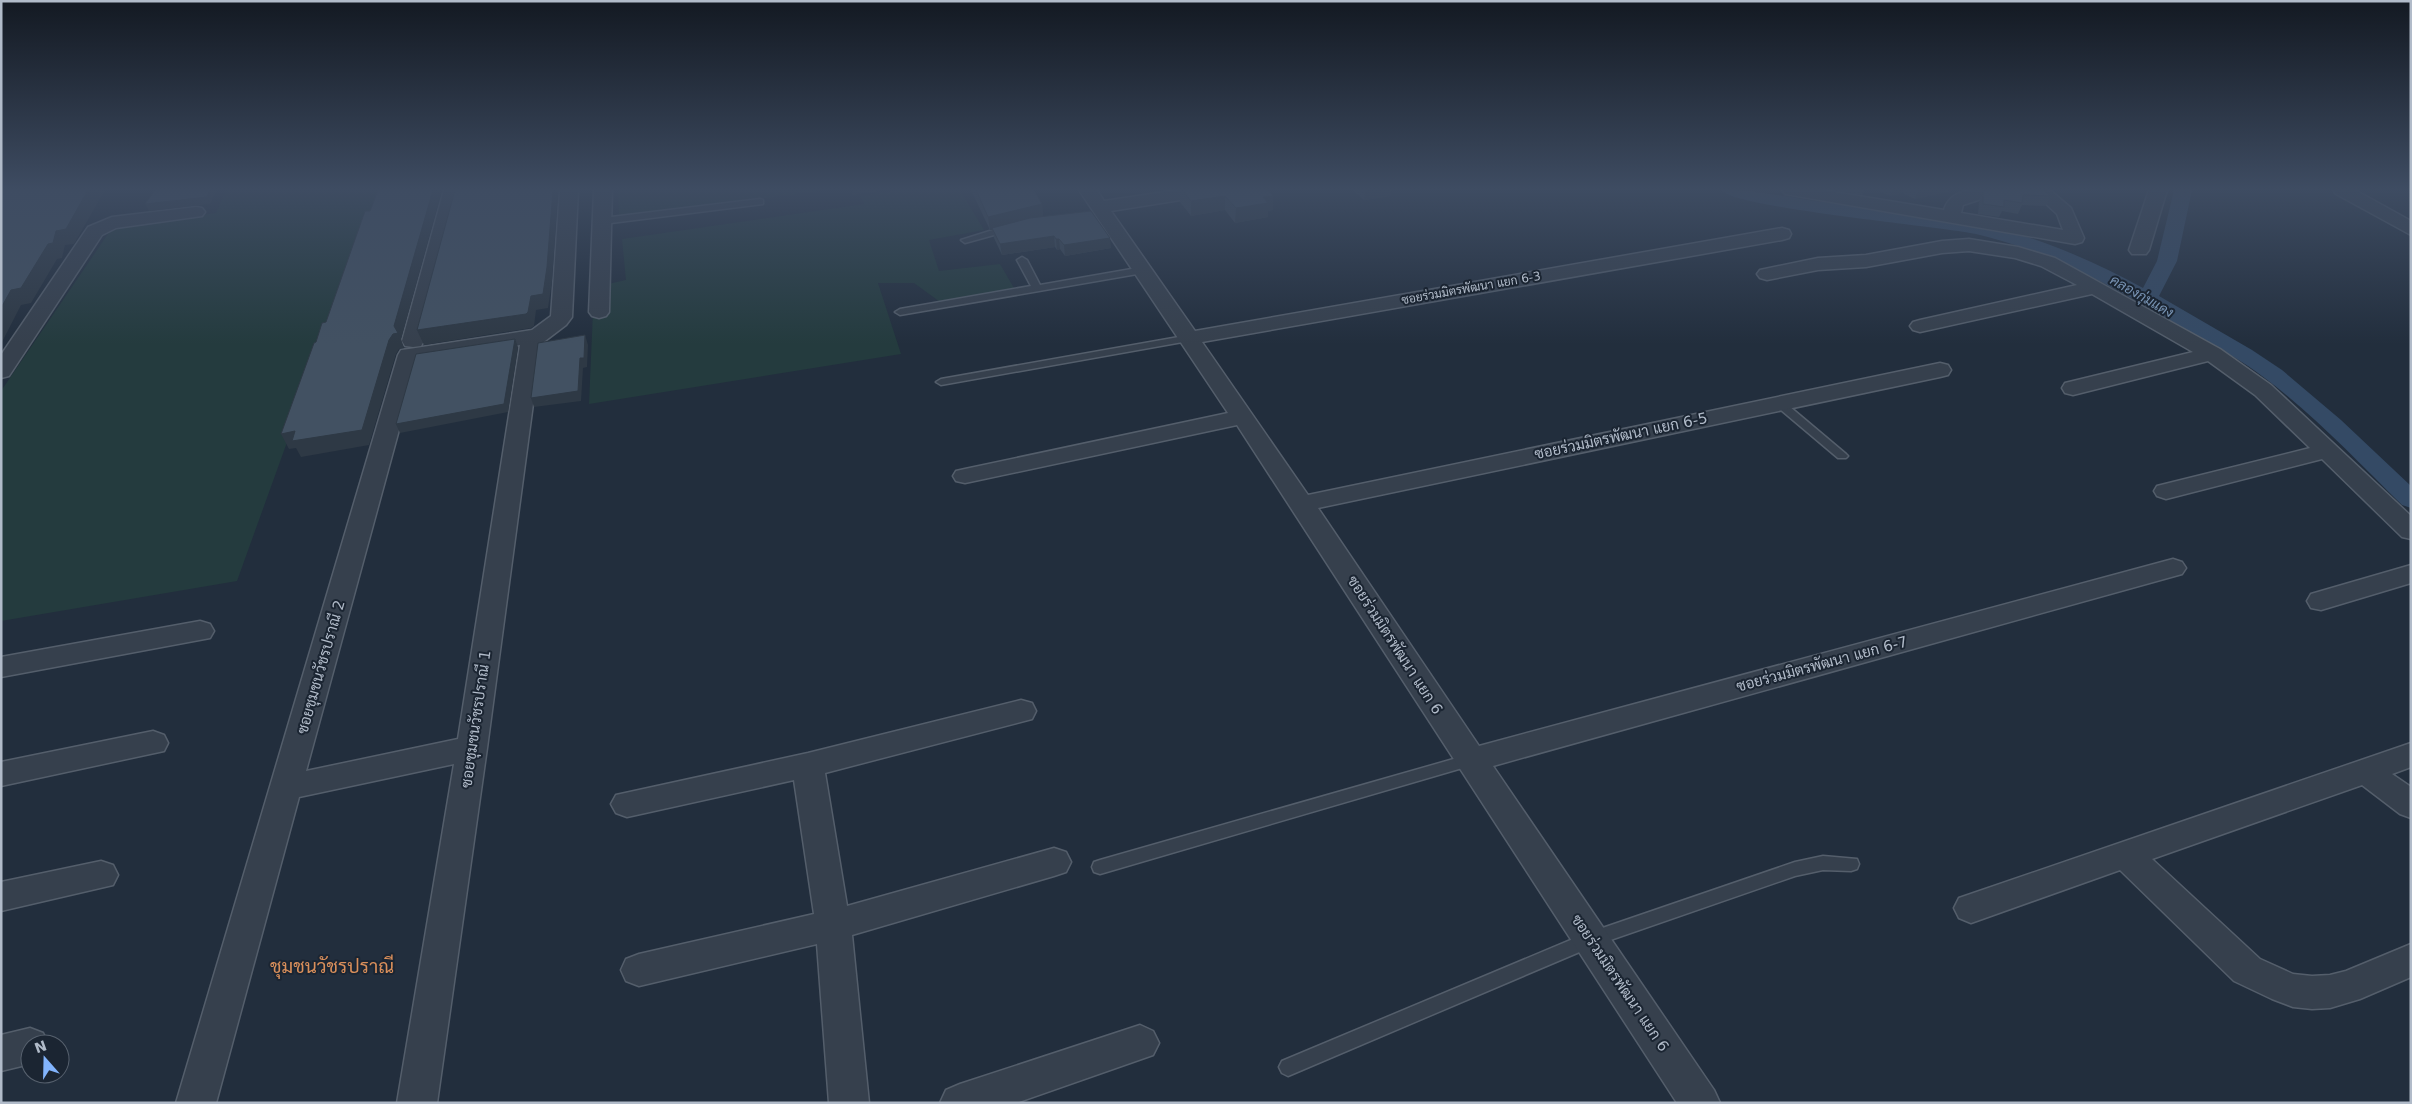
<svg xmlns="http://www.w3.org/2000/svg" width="2412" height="1104" font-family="'DejaVu Sans',Sarabun,sans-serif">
<rect width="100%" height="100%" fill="#222e3d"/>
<g fill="#243b3e">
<path d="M 226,190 L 378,190 L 237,581 L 1,621 L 1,391 L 112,228 L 216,213 Z"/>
<path d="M 618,190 L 828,190 L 619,217 Z"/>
<path d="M 898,190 L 960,190 L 984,230 L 929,240 L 939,271 L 1000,264 L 1018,295 L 947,307 L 914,283 L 878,283 L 901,354 L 589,404 L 594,287 L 626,280 L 622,239 L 864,204 L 861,196 Z"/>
</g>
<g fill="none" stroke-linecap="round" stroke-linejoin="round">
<path fill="#344a65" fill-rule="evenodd" d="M 1721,190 C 1755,189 1789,198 1823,202 C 1874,208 1926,212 1977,223 C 2035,236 2090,259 2143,288 L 2157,261 L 2174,190 L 2192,190 L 2177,261 L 2159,296 L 2252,350 L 2282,370 L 2341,420 L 2411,486 L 2411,508 L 2402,505 C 2358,462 2315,416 2266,379 C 2243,361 2218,348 2193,334 C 2125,293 2054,252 1976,234 C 1938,226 1734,208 1721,190 Z"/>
<g stroke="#545e6b" stroke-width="3">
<g id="lane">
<path d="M 760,199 L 763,200 L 763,204 L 603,224 L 599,221 L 603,218 Z"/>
<path d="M 1009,225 L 1012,226 L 1012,230 L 965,243 L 961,240 Z"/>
<path d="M 1022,257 L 1027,260 L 1040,285 L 1143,267 L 1148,270 L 1143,273 L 900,315 L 895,312 L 900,309 L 1031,286 L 1017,260 Z"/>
<path d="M 1190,335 L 1195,338 L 1194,340 L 941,385 L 936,382 L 941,379 Z"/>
<path d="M 1779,400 L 1783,401 L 1846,454 L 1848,456 L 1846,458 L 1838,458 L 1775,405 L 1774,403 L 1775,401 Z"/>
<path d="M 1471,754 L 1476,756 L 1478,760 L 1476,764 L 1100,874 L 1094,872 L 1092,867 L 1094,862 L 1100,860 Z"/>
<path d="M 1823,856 L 1857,859 L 1859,864 L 1857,869 L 1851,871 L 1823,870 L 1795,876 L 1596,945 L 1288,1076 L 1282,1073 L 1279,1067 L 1282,1061 L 1585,934 L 1795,862 Z"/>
</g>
</g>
<g stroke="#545e6b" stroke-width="3">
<g id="street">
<path d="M 444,190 L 462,190 L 424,341 L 421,346 L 413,347 L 405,346 L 402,341 Z"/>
<path d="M 560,190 L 578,190 L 572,317 L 566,325 L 541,344 L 487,748 L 437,1103 L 397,1103 L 454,764 L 299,797 L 216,1103 L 176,1103 L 398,355 L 401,350 L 409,349 L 532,330 L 551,316 ZM 520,345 L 458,739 L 306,771 L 418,360 Z"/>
<path d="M 594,190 L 612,190 L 609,312 L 606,316 L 599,318 L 592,316 L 589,312 Z"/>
<path d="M 1079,190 L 1097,190 L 1104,201 L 1178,190 L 1221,190 L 1218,194 L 1212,195 L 1111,211 L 1195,331 L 1782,228 L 1789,230 L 1791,234 L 1789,238 L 1782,240 L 1202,342 L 1308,495 L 1940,363 L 1948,365 L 1951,370 L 1948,375 L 1940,377 L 1318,508 L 1479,746 L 2173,559 L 2182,562 L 2186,568 L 2182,574 L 1493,766 L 1714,1090 L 1720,1103 L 1677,1103 L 1237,425 L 965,483 L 956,481 L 953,476 L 956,471 L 965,469 L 1228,413 Z"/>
<path d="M 1782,190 L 1822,190 L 1944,210 C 1951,186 1979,190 2000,190 L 1997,194 L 1963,205 L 1961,213 L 2063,230 L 2057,214 L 2031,190 L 2050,190 L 2071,208 L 2084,238 L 2082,242 L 2075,244 L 1791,195 L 1785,194 Z"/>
<path d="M 2149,190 L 2167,190 L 2149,250 L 2146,254 L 2132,254 L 2129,250 Z"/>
<path d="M 2333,190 L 2355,190 L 2411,221 L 2411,235 L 2336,194 Z"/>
<path d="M 196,207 L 202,208 L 205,212 L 202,216 L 116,228 L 102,235 L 9,376 L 1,378 L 1,355 L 88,227 L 112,217 Z"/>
<path d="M 1969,239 L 2018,247 L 2055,258 L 2220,349 L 2271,385 L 2411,516 L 2411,539 L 2402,537 L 2322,459 L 2166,499 L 2157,496 L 2154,491 L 2157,486 L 2310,448 L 2255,395 L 2208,361 L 2073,395 L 2065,393 L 2062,388 L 2065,383 L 2193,352 L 2092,294 L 1920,332 L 1913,330 L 1910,326 L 1913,322 L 1920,320 L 2077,285 L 2041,266 L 2015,258 L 1969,251 L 1942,253 L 1866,267 L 1818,270 L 1767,280 L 1760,278 L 1757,274 L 1760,270 L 1818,258 L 1866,255 L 1942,241 Z"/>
<path d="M 2411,565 L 2411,583 L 2321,610 L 2311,608 L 2307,601 L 2311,594 Z"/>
<path d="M 200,621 L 210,624 L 214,631 L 210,638 L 1,677 L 1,657 Z"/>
<path d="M 1021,700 L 1032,703 L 1036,711 L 1032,719 L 825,773 L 847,906 L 1054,848 L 1066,852 L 1071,862 L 1066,872 L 1054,876 L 852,935 L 869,1103 L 829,1103 L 817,944 L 639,986 L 626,981 L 621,970 L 626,959 L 639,954 L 814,914 L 794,780 L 627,817 L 616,813 L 611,804 L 616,795 L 808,753 Z"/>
<path d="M 153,731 L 164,735 L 168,743 L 164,751 L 1,786 L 1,762 Z"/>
<path d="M 2411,743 L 2411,767 L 2392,774 L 2411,787 L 2411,818 L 2400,814 L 2362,785 L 2152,859 L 2260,959 L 2293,974 L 2312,976 L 2330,975 L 2346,971 L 2411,944 L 2411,977 L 2360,999 L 2330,1008 L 2312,1009 L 2293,1007 L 2272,999 L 2234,981 L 2120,870 L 1971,923 L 1959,918 L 1954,908 L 1959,898 Z"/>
<path d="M 101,861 L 113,865 L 118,875 L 113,885 L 1,911 L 1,882 Z"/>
<path d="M 1140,1025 L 1153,1031 L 1159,1043 L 1153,1055 L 1016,1103 L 940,1103 L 946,1090 L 960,1084 Z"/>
<path d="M 30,1028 L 43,1033 L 48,1044 L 30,1044 L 30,1064 L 1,1071 L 1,1035 Z"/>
</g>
</g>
<use href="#lane" fill="#36404d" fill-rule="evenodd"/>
<use href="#street" fill="#36404d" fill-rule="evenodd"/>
</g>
<g fill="#394654">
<path d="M 971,190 L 1034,190 L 1042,204 L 1043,217 L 1111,248 L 1065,256 L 1060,249 L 1057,250 L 1055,247 L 1002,255 L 994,238 L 993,230 L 990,230 Z"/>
<path d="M 1180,190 L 1268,190 L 1273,210 L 1268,211 L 1268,217 L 1235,223 L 1225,210 L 1191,216 L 1180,202 Z"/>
<path d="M 1353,190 L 1391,190 L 1391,196 L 1364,200 Z"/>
<path d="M 1833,190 L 1864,190 L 1862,195 Z"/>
<path d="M 1878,190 L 1955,190 L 1915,199 L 1902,193 L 1890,196 Z"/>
<path d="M 1983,192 L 2050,196 L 2046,206 L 2022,205 L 2018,214 L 2002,211 L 1999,217 L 1978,214 L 1979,202 Z"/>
</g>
<g fill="#2e3945">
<path d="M 88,190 L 105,190 L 74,244 L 65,245 L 62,258 L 57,259 L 31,303 L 21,305 L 1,344 L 1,308 L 11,290 Z"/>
<path d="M 210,190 L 217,190 L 210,204 L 149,211 L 145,204 Z"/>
<path d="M 433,190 L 442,190 L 401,339 L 404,348 L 399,349 L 396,354 L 369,445 L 301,457 L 296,448 L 289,449 L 281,434 L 389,340 L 393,334 L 394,326 Z"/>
<path d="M 553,190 L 558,190 L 558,191 L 552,281 L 548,308 L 536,310 L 534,326 L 531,328 L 424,345 L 417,330 L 531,296 Z"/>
<path d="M 852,190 L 886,190 L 852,195 Z"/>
<path d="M 1365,190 L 1391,190 L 1391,196 L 1364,200 Z"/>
<path d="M 1893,190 L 1904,190 L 1902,193 L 1890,196 Z"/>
<path d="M 1918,190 L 1955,190 L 1915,199 Z"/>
<path d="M 1225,196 L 1225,210 L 1191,216 L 1191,201 Z"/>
<path d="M 1273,196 L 1273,210 L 1268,211 L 1268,217 L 1235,223 L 1236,208 L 1263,197 Z"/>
<path d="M 1042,204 L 1043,218 L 992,228 L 993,230 L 990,230 L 988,217 Z"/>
<path d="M 1054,236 L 1055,247 L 1002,255 L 1000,244 Z"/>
<path d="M 1110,238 L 1111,248 L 1065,256 L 1064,245 Z"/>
<path d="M 1056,239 L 1059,239 L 1060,249 L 1057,250 Z"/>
<path d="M 585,335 L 588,345 L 587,367 L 583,368 L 581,401 L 534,407 L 531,398 L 580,358 Z"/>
<path d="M 515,339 L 518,347 L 508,412 L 400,433 L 396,424 Z"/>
</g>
<g fill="#425162" stroke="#2e3945">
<path d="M 1,190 L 88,190 L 66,229 L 56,231 L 53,243 L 48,244 L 21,288 L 11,290 L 1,308 Z"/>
<path d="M 155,190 L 210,190 L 207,197 L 145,204 Z"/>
<path d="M 378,190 L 433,190 L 394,326 L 398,333 L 393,334 L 389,340 L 362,430 L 292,441 L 295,431 L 281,434 L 314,343 L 316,342 L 322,323 L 326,322 L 365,211 L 370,211 Z"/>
<path d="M 455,190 L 553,190 L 547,267 L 543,294 L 531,296 L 528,312 L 526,314 L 417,330 Z"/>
<path d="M 976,190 L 1034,190 L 1042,204 L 988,217 Z"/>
<path d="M 1182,190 L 1268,190 L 1273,196 L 1263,197 L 1268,203 L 1236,208 L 1225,196 L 1191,201 Z"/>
<path d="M 1988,190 L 2044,190 L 2050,196 L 2023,195 L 2022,203 L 2004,200 L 2004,207 L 1983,204 L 1983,192 Z"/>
<path d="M 1091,211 L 1110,238 L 1064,245 L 1059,239 L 1056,239 L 1054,236 L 1000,244 L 992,228 L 1030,218 Z"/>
<path d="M 585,335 L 584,358 L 580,358 L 578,391 L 531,398 L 538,343 Z"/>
<path d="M 515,339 L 504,404 L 396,424 L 416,354 Z"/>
</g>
<linearGradient id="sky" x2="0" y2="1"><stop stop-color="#131922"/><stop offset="0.55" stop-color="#3e4c62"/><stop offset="1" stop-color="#3e4c62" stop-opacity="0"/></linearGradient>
<rect width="2412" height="344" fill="url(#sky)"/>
<g text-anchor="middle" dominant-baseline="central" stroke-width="4" stroke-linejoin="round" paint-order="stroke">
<g font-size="12" fill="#b1bbc9" stroke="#1b2532">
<text transform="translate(1471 288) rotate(-10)">ซอยร่วมมิตรพัฒนา แยก 6-3</text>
</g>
<g font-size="14" font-style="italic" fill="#7792b2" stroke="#1b2532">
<text transform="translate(2142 296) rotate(30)">คลองกุ่มแดง</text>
</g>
<g font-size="15" fill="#b1bbc9" stroke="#1b2532">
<text transform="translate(1621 436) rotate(-12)">ซอยร่วมมิตรพัฒนา แยก 6-5</text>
<text transform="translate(1395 645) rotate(57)">ซอยร่วมมิตรพัฒนา แยก 6</text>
<text transform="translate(1822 664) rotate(-15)">ซอยร่วมมิตรพัฒนา แยก 6-7</text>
<text transform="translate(321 667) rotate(-74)">ซอยชุมชนวัชรปราณี 2</text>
<text transform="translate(476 719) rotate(-82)">ซอยชุมชนวัชรปราณี 1</text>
<text transform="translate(1620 983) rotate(56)">ซอยร่วมมิตรพัฒนา แยก 6</text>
</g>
<g font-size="19" fill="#d98f5b" stroke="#1b2532">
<text x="332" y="966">ชุมชนวัชรปราณี</text>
</g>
</g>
<rect width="2412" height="1104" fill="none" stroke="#b1bbc9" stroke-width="5"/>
<g transform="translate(45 1059) rotate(340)"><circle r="24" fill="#1b2532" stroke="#57616e"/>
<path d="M0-4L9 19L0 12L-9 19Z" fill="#82b4fd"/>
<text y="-8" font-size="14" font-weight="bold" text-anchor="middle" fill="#b1bbc9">N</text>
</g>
</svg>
